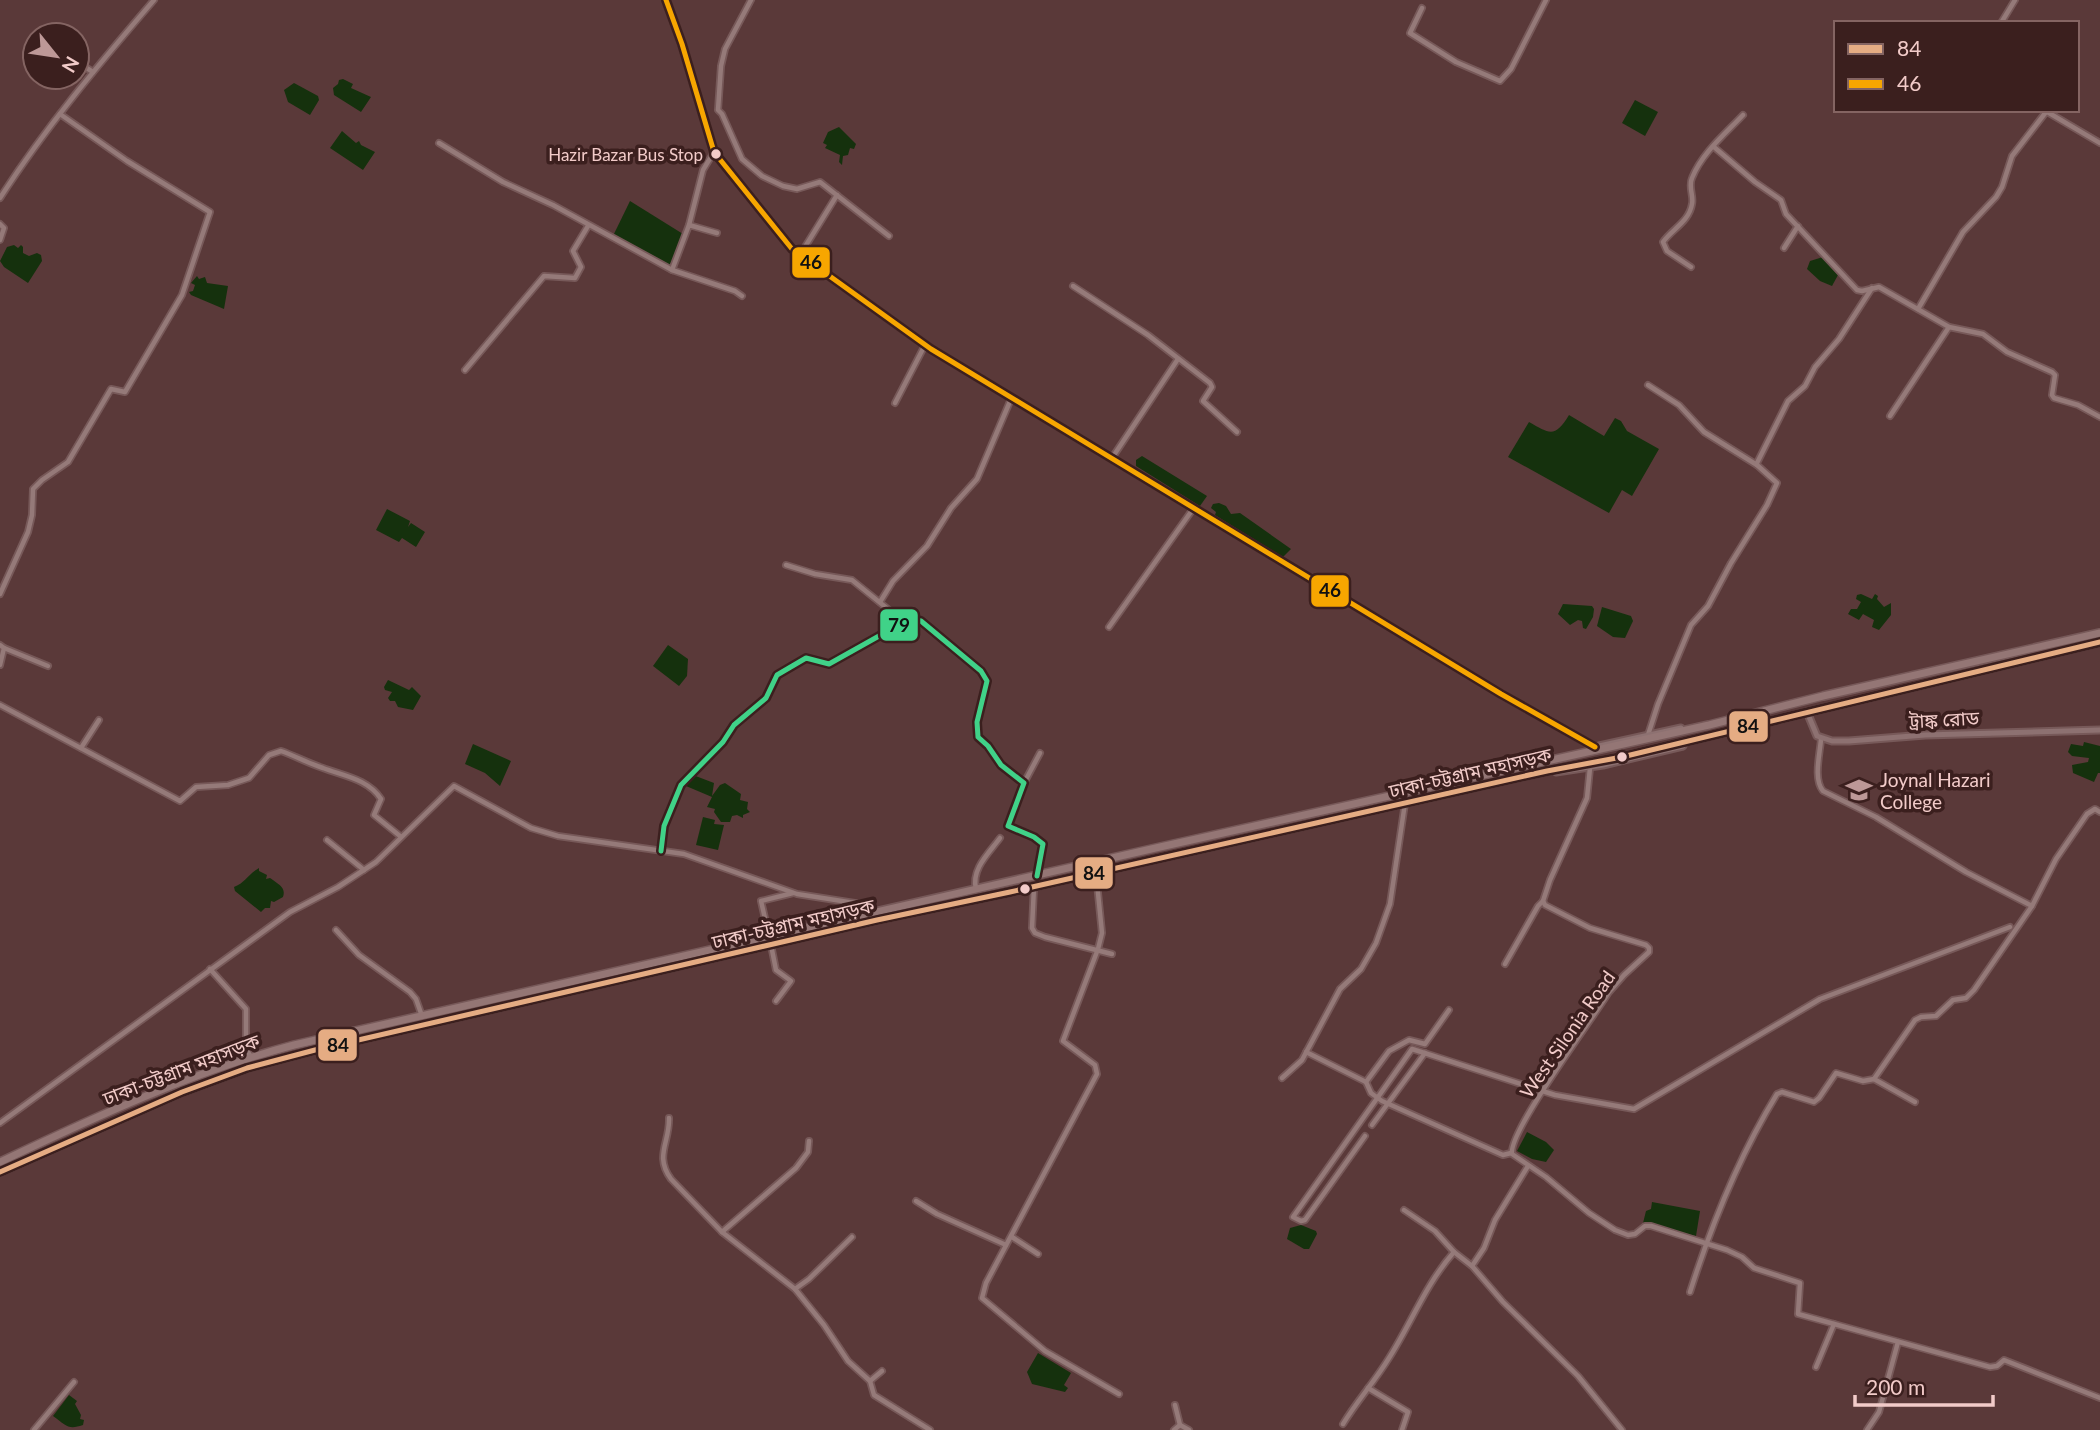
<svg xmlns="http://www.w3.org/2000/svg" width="2100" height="1430" font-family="Lato,'Noto Sans Bengali',sans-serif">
<rect width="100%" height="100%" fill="#5a3939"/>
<g fill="#15310d">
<path d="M 343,79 L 353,84 L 351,88 L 371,97 L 361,112 L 334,95 L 333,88 L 338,84 L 339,80 Z"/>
<path d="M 294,83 L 318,96 L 319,100 L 310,115 L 288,102 L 284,90 Z"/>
<path d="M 1635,100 L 1658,112 L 1645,136 L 1622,123 Z"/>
<path d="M 839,127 L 856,144 L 854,149 L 850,148 L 848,155 L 843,156 L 842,165 L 839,162 L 840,155 L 825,148 L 827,145 L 823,143 L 828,132 Z"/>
<path d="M 342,131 L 356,143 L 359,141 L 361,145 L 375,152 L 363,170 L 330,148 Z"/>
<path d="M 630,201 L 683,234 L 674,267 L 612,238 Z"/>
<path d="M 14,245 L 18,248 L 21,245 L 23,247 L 23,253 L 29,256 L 37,253 L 41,255 L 42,261 L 28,283 L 4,267 L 0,261 L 7,247 Z"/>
<path d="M 1823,257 L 1838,275 L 1832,286 L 1820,281 L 1807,269 L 1810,261 Z"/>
<path d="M 197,276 L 199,279 L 205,277 L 207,283 L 228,286 L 224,309 L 191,295 L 189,292 L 193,291 L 195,285 L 191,283 Z"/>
<path d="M 1569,415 L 1604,436 L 1615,418 L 1621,421 L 1627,431 L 1659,449 L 1632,496 L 1622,490 L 1609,513 L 1508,457 L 1529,422 C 1550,434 1555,438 1569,415 Z"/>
<path d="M 1142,456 L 1207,496 L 1200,506 L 1136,466 L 1136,460 Z"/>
<path d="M 1219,503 L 1226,506 L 1231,514 L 1240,513 L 1291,549 L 1283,557 L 1215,515 L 1216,512 L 1211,508 L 1213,504 Z"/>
<path d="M 387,509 L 410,521 L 408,527 L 411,523 L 425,532 L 416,547 L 402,538 L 399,542 L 376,530 Z"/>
<path d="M 1861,594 L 1872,599 L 1875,594 L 1878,596 L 1877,599 L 1884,607 L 1891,603 L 1891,615 L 1879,630 L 1872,627 L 1874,620 L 1863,614 L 1859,620 L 1848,614 L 1851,609 L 1857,609 L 1861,602 L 1856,599 L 1857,595 Z"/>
<path d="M 1563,604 L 1592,606 L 1594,609 L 1593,617 L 1586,629 L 1583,628 L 1582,621 L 1578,620 L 1570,625 L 1558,614 Z"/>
<path d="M 1602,607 L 1631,616 L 1633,621 L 1625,638 L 1613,637 L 1597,626 Z"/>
<path d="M 668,645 L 688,659 L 687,676 L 679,686 L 653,666 Z"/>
<path d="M 388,680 L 409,690 L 412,687 L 421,696 L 413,710 L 398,707 L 395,701 L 390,701 L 388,698 L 392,692 L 385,690 L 384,687 Z"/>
<path d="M 2084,742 L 2100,746 L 2100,773 L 2098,773 L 2094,782 L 2073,773 L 2072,765 L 2088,762 L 2089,758 L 2072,756 L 2068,752 L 2071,744 L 2083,746 Z"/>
<path d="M 473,744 L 511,761 L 500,786 L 485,773 L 465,764 Z"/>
<path d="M 693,775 L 714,783 L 712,796 L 720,785 L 725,783 L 741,794 L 740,800 L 748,802 L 747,809 L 750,812 L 743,815 L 743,818 L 737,815 L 732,816 L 730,822 L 721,822 L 714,812 L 715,809 L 707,807 L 712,797 L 686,786 Z"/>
<path d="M 703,817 L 715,820 L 714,824 L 724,825 L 718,850 L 696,845 Z"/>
<path d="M 259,868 L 259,871 L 267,875 L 266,879 L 270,878 C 280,885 286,888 283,897 L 274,902 L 271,901 L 270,908 L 265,908 L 261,912 L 235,891 L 234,887 C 246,882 247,875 259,868 Z"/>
<path d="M 1527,1132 L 1546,1142 L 1554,1150 L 1546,1162 L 1532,1159 L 1517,1151 Z"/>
<path d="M 1652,1202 L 1700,1211 L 1696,1236 L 1643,1223 L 1646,1211 L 1651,1209 Z"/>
<path d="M 1301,1225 L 1316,1231 L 1317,1234 L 1309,1249 L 1304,1249 L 1287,1239 L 1290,1228 Z"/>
<path d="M 1038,1353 L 1071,1373 L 1064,1385 L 1068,1388 L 1065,1392 L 1032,1384 L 1027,1372 Z"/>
<path d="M 69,1395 L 77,1401 L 75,1404 L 81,1415 L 80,1419 L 84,1420 L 83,1425 C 68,1430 67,1426 53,1416 Z"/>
</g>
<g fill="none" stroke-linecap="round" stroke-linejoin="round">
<g stroke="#775959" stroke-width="8">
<g id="street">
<path d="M 751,0 L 725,49 L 721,66 L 718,110 L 722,114 L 742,159 L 762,176 L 783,186 L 797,189 L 820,182 L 889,236"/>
<path d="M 1422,8 L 1410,33 L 1456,62 L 1500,81 L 1511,69 L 1546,0"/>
<path d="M 2001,23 L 2015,0"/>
<path d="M 77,62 L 93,72"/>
<path d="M 2044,110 L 2100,143"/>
<path d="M 439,143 L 503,182 L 553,205 L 672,270 L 735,291 L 742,296"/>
<path d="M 1714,147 L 1755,182 L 1781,200 L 1786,214 L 1857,290 L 1862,291 L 1879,287 L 1949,327 L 1983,334 L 2007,352 L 2052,372 L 2055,375 L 2052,395 L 2054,398 L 2078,405 L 2100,417"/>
<path d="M 0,198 C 45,128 99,64 154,0"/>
<path d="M 0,224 L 4,228 L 0,240"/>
<path d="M 689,225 L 703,170 L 714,152"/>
<path d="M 1784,248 L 1798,226"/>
<path d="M 800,255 L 837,195"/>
<path d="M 1691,267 L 1667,251 L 1663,242 C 1672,229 1689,222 1692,204 C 1694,196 1688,187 1692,178 C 1702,153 1725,134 1743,115"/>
<path d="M 672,270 L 689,225 L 717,233"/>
<path d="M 1073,286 L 1148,335 L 1210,383 L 1212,387 L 1203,401 L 1237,432"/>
<path d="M 1918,309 L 1963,232 L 1996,197 L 2002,187 L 2012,156 L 2046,112"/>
<path d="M 465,370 L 544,276 L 575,278 L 581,267 L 573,251 L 588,226"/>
<path d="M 1648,385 L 1679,405 L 1704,432 L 1757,465"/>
<path d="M 895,403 L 925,345"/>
<path d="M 1890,416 L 1949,327"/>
<path d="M 1112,458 L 1178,359"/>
<path d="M 786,565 L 815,574 L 852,580 L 904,622"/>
<path d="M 0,594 L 28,532 L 32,515 L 33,489 L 42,480 L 68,462 L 111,389 L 125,392 L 182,295 L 210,212 L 127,161 L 60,114"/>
<path d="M 880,602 L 893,581 L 927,546 L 951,508 L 977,479 L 1011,399"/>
<path d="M 1109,627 L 1193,509"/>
<path d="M 0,645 L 4,648 L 0,665"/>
<path d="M 4,648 L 48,666"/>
<path d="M 0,705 L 180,801 L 196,787 L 228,785 L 249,778 L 269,755 L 281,751 C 295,756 308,763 323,768 C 344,776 368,779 381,799 L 374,815 L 400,836"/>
<path d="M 1648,735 L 1658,704 L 1691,625 L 1708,606 L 1731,563 L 1767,505 L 1777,483 L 1757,465 L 1757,463 L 1788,401 L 1805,386 L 1815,367 L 1839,339 L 1872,288"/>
<path d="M 1821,739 C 1820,754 1813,779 1823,791 L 1876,817 L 1966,872 L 2032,906"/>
<path d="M 81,748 L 99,720"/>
<path d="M 1590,768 L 1587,798 L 1550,880 L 1543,901 L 1545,905 L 1590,928 L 1646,945 L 1649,948 L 1649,952 L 1624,975 L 1609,992 C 1593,1018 1508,1132 1512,1154 L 1546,1177 L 1589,1213 L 1615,1230 L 1628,1235 L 1635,1234 L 1645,1226 L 1651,1226 L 1727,1250 L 1742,1257 L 1754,1268 L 1800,1283 L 1798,1314 L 1990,1367 L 1997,1366 L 2004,1360 L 2100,1398"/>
<path d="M 1024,783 L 1040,753"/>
<path d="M 327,840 L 364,870"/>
<path d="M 661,851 L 664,826 L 681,785 L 723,742 L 734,725 L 766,698 L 777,675 L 806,658 L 829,664 L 904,622 L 910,619 L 921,621 L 981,671 L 987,681 L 977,722 L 978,737 L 988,746 L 1001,765 L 1024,783 L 1008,826 L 1034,837 L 1043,844 L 1038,876"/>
<path d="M 1096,873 L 1102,933 L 1098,949 L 1063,1041 L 1095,1065 L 1097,1074 L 986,1283 L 982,1298 L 1045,1351 L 1119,1394"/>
<path d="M 1034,887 L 1032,928 L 1035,933 L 1045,937 L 1112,954"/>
<path d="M 976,889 C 971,869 989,853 1000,838"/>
<path d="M 336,930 L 359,955 L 410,992 L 416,999 L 422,1016"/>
<path d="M 769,936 L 761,901 L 793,893"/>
<path d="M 771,945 L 776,970 L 791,981 L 776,1001"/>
<path d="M 1505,964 L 1538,906 L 1543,901"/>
<path d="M 210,969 L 246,1009 L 246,1049 L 251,1057"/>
<path d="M 1306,1052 L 1366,1082 L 1371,1093 L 1382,1101 L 1503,1155 L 1511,1153"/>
<path d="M 1282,1078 L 1302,1060 L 1340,989 L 1361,969 L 1376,943 L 1390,904 L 1405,803"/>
<path d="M 1874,1079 L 1915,1102"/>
<path d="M 1366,1082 L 1389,1051 L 1409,1040 L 1425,1044 L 1449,1010"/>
<path d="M 669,1118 C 670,1142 654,1156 671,1179 L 722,1232 L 795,1289 L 824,1325 L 848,1361 L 870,1381 L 874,1395 L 930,1430"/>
<path d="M 0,1123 L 290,912 L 338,887 L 376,862 L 454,786 L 531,828 L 558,836 L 684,854 L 797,894 L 861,904 L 867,906 L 873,912"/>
<path d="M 1372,1125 L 1425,1053"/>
<path d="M 1365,1136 L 1305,1220 L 1301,1221 L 1293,1217 L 1412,1049 L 1555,1095 L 1634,1109 L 1820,999 L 2010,927"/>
<path d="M 916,1201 L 937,1214 L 1006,1245"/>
<path d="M 1404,1210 L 1435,1231 L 1454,1252 L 1472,1266 L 1503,1302 L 1578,1376 L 1622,1430"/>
<path d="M 722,1232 L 796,1168 L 808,1152 L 809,1141"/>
<path d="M 1012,1237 L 1038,1254"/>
<path d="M 1472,1266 L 1484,1248 L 1495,1220 L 1528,1166"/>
<path d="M 795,1289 L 809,1279 L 852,1237"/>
<path d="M 1690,1292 C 1712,1223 1739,1156 1777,1094 L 1782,1092 L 1814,1102 L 1819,1098 L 1836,1073 L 1863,1081 L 1874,1079 L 1915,1020 L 1921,1017 L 1936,1016 L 1953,1000 L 1966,998 L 1974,990 L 2032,906 L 2056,859 L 2087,814 L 2095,809 L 2100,812"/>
<path d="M 1816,1367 L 1834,1324"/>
<path d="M 870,1381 L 882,1371"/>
<path d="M 1368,1388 L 1408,1412 L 1402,1430"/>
<path d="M 1175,1405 L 1180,1425 L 1189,1430"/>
<path d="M 1343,1424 C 1357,1401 1375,1381 1389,1358 C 1412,1322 1425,1285 1454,1252"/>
<path d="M 34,1430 L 74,1382"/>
<path d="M 1174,1430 L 1180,1425"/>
<path d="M 1867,1430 L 1879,1412 L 1898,1342"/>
</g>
</g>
<g stroke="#775959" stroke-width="9">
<g id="secondary">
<path d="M 666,0 L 682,44 L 714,152 L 792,249 L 931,349 L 1501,694 L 1595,747"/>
<path d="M 1807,712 L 1817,736 L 1832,741 L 1849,741 L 1925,735 L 2100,730"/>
<path d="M 1599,746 L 1681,728"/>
<path d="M 1556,772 L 1603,765 L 1683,746"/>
</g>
</g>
<g stroke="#775959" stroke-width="10">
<g id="highway">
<path d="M 0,1162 C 95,1117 192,1072 294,1045 L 1160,847 L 1709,725 L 1823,696 L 2100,633"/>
<path d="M 0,1172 L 182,1092 L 247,1068 L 315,1050 L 877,920 L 1010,892 L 1547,771 L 1622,757 L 2100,642"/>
</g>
</g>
<use href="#street" stroke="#957a79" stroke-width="4.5"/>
<use href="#secondary" stroke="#8d7171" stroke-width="5"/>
<use href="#highway" stroke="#947675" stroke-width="7"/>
<g stroke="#3b1f1e" stroke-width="10">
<path id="bus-1" d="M 0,1172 L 182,1092 L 247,1068 L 315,1050 L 877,920 L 1010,892 L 1547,771 L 1622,757 L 2100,642"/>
</g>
<g stroke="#3b1f1e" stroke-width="10">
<path id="bus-2" d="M 666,0 L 682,44 L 714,152 L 792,249 L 931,349 L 1501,694 L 1595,747"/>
</g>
<g stroke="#3b1f1e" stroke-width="10">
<path id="bus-3" d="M 661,851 L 664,826 L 681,785 L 723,742 L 734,725 L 766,698 L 777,675 L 806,658 L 829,664 L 904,622 L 910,619 L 921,621 L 981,671 L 987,681 L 977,722 L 978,737 L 988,746 L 1001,765 L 1024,783 L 1008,826 L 1034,837 L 1043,844 L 1037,876"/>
</g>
<use href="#bus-1" stroke="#e5ac83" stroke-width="5"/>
<use href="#bus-2" stroke="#f7a600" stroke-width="5"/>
<use href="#bus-3" stroke="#40d288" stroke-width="5"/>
</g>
<defs>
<g id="university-bare" transform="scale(2.1)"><path d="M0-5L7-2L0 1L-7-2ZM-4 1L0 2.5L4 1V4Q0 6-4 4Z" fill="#bd9897" stroke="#3b1f1e" stroke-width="2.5" paint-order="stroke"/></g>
</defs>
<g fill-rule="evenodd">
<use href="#university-bare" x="1859" y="790"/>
</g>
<g fill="#f2cbc9" stroke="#3b1f1e" stroke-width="2.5">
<circle cx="716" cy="154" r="6"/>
<circle cx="1622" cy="757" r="6"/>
<circle cx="1025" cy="889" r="6"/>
</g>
<g text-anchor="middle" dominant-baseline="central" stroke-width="7" stroke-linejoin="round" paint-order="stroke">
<g font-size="17" fill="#f2cbc9" stroke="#3b1f1e" text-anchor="end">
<text x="703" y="154">Hazir Bazar Bus Stop</text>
</g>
<g font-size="19" fill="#f2cbc9" stroke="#3b1f1e">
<text transform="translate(1944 719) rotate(-3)">ট্রাঙ্ক রোড</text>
<text transform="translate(1470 772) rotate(-13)">ঢাকা-চট্টগ্রাম মহাসড়ক</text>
<text transform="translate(793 923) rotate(-13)">ঢাকা-চট্টগ্রাম মহাসড়ক</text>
<text transform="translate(1567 1034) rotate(-55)">West Silonia Road</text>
<text transform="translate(181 1069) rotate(-21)">ঢাকা-চট্টগ্রাম মহাসড়ক</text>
</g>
<g font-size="19" fill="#f2cbc9" stroke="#3b1f1e" text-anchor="start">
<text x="1880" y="779">Joynal Hazari<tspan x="1880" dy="22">College</tspan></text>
</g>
</g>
<g stroke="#3b1f1e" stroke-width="2.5">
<rect x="791" y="246" width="40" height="33" rx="7" fill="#f7a600"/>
<rect x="1310" y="574" width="40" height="34" rx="7" fill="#f7a600"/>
<rect x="879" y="608" width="40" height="34" rx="7" fill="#40d288"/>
<rect x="1728" y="710" width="41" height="33" rx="7" fill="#e5ac83"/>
<rect x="1074" y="856" width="40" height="34" rx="7" fill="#e5ac83"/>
<rect x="317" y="1028" width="41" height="34" rx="7" fill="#e5ac83"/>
</g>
<g font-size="19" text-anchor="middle" font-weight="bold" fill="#111">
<text x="811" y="269">46</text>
<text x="1330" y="597">46</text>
<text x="899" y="632">79</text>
<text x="1748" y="733">84</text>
<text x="1094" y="880">84</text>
<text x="338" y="1052">84</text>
</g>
<rect x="1834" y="21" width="245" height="91" fill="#3b1f1e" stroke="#846462" stroke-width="2"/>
<rect x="1848" y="44" width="35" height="10" fill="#e5ac83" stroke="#846462" stroke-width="2"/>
<text x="1897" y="56" font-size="21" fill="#f2cbc9">84</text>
<rect x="1848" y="79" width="35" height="10" fill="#f7a600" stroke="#846462" stroke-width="2"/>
<text x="1897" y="91" font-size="21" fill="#f2cbc9">46</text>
<g transform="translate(56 56) rotate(120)"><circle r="33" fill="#3b1f1e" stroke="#846462" stroke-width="2"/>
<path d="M0-5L12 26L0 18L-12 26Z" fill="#bd9897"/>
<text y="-10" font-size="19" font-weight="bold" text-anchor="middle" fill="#f2cbc9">N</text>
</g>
<path d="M1855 1395v10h138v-10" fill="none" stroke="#f2cbc9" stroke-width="3.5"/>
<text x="1866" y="1395" font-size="21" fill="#f2cbc9" stroke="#3b1f1e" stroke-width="5" paint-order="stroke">200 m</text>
</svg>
